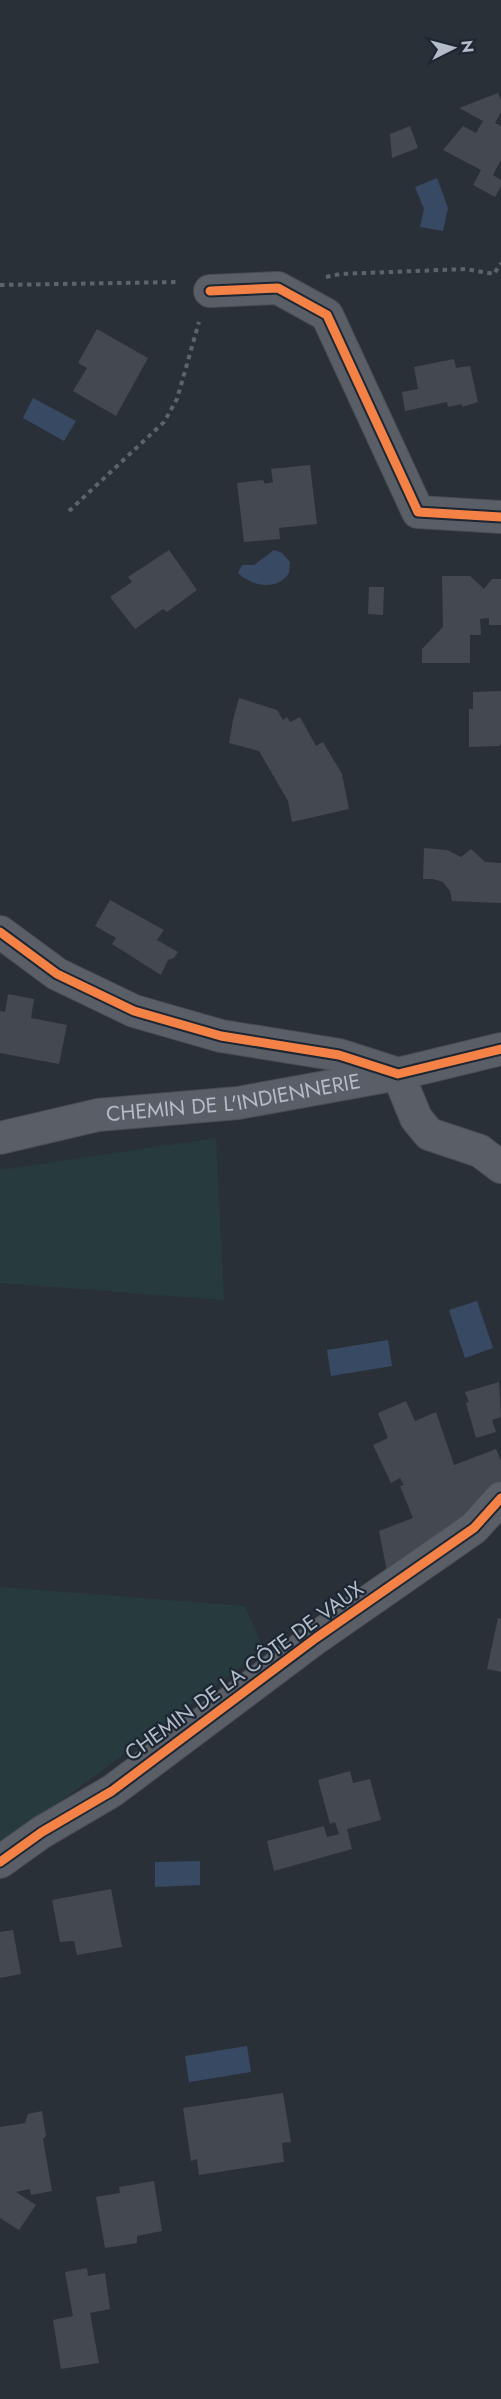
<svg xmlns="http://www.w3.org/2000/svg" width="501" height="2399" font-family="Jost,sans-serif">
<rect width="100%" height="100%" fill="#2a3038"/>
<g fill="#273a3e">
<path d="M 216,1138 L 224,1300 L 0,1283 L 0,1170 Z"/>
<path d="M 0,1587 L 245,1606 L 264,1650 L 0,1846 Z"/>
</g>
<g fill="#384963">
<path d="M 437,178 L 448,208 L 443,231 L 420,227 L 424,209 L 415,187 Z"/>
<path d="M 33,398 L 76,421 L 64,441 L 23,418 Z"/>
<path d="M 274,550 L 282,553 L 290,562 L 289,573 C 277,591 253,587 238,573 L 242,565 L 254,565 Z"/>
<path d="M 477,1301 L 493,1348 L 465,1358 L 449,1310 Z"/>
<path d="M 388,1340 L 392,1366 L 331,1376 L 327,1350 Z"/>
<path d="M 200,1861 L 200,1885 L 155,1887 L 155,1862 Z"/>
<path d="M 247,2046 L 251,2072 L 189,2082 L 185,2056 Z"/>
</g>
<g fill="#444950">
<path d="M 498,93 L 501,100 L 501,112 L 495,123 L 501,126 L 501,160 L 493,175 L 501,180 L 501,186 L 495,197 L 473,185 L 481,170 L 443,150 L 463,126 L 476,133 L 483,121 L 459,108 Z"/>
<path d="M 410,126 L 418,148 L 392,158 L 390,134 Z"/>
<path d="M 97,329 L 148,358 L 116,416 L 73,391 L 87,368 L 78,363 Z"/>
<path d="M 454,359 L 456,368 L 470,366 L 478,402 L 462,407 L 462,404 L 448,407 L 447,402 L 405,411 L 402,392 L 418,389 L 414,367 Z"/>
<path d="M 310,465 L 317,524 L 279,528 L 280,539 L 244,542 L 237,483 L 263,480 L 265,484 L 273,482 L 271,469 Z"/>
<path d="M 169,550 L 197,590 L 167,612 L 163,609 L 135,629 L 110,597 L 132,582 L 128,577 Z"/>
<path d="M 442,576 L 470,576 L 484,589 L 492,579 L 501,579 L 501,625 L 489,625 L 489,618 L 480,619 L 481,635 L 470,635 L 470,663 L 422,663 L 422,649 L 443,627 Z"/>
<path d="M 369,587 L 384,587 L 383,615 L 368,614 Z"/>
<path d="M 501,691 L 501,744 L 499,746 L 469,747 L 469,709 L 473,709 L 473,692 Z"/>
<path d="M 239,698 L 277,710 L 283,720 L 287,717 L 290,722 L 300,717 L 316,746 L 323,742 L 342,774 L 349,809 L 292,822 L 288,801 L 259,751 L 229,743 L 233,720 Z"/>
<path d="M 424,848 L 447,850 L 461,857 L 471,849 L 485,862 L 501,863 L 501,903 L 452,901 L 450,891 L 443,882 L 433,879 L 423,879 Z"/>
<path d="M 110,900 L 164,930 L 157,940 L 178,952 L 174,958 L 168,960 L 161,975 L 112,944 L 116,938 L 95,926 Z"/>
<path d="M 8,994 L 34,999 L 31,1018 L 67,1025 L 59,1064 L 0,1053 L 0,1011 L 5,1012 Z"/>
<path d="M 499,1382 L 501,1417 L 492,1420 L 496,1432 L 476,1438 L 466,1403 L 469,1402 L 465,1392 Z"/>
<path d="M 406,1401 L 415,1421 L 436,1412 L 454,1465 L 496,1449 L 501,1461 L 501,1486 L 470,1515 L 388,1577 L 379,1531 L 413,1518 L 400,1486 L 404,1485 L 400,1478 L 391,1483 L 373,1445 L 388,1438 L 378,1413 Z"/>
<path d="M 498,1618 L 501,1619 L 501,1672 L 487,1669 Z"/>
<path d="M 350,1771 L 353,1783 L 370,1779 L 381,1820 L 347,1829 L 352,1849 L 274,1871 L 267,1841 L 324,1826 L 327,1837 L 339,1834 L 335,1822 L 330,1824 L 318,1780 Z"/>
<path d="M 111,1889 L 122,1947 L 77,1955 L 74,1941 L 60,1942 L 52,1900 Z"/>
<path d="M 13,1930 L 21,1974 L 0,1978 L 0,1932 Z"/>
<path d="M 283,2093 L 291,2142 L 282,2143 L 284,2162 L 199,2175 L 197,2159 L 191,2161 L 183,2108 Z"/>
<path d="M 42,2111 L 46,2136 L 43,2139 L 52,2191 L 31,2195 L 30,2189 L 16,2192 L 36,2205 L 19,2230 L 0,2218 L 0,2127 L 25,2123 L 28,2114 Z"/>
<path d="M 154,2181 L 162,2231 L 137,2236 L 137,2243 L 105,2248 L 96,2197 L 120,2193 L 119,2187 Z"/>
<path d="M 87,2268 L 88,2276 L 105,2273 L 110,2309 L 90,2313 L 99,2363 L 61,2369 L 53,2320 L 73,2316 L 65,2272 Z"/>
</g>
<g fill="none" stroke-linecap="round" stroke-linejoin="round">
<g stroke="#484c53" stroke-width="34">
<g id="street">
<path d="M 210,291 L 278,288 L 327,315 L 418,512 L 501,517"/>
<path d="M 0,932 L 57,974 L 134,1011 L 221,1036 L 339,1055 L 395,1073"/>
<path d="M 398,1074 L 416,1118 L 429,1134 L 480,1151 L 501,1167"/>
<path id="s1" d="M 0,1138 L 98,1115 L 238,1103 L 398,1074 L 501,1049"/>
<path d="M 0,1862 L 42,1832 L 112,1791 L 316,1638 L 474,1528 L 501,1498"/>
</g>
</g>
<g stroke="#5d636a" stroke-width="4" stroke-dasharray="4.5 4.5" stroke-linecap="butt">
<path d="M 326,277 L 340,274 L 466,269 L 494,274 L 501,263"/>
<path d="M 0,285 L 179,282"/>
<path d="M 69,511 L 164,422 L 177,399 L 199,322"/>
</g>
<use href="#street" stroke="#5a5e66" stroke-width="32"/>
<g stroke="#1d2633" stroke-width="13">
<g id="cycleway">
<path d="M 210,291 L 278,288 L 327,315 L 418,512 L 501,517"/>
<path d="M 0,932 L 57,974 L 134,1011 L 221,1036 L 339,1055 L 398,1074 L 501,1049"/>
<path d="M 0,1862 L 42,1832 L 112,1791 L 316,1638 L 474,1528 L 501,1498"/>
</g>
</g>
<use href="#cycleway" stroke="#f48246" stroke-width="9"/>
</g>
<g text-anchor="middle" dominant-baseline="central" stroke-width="4.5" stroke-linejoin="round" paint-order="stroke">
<g font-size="21" fill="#b4bcc9" stroke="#1d2633">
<text stroke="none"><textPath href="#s1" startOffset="237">CHEMIN DE L'INDIENNERIE</textPath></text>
<text transform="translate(244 1671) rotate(-36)">CHEMIN DE LA CÔTE DE VAUX</text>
</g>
</g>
<g transform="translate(453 48) rotate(84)" stroke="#1d2633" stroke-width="4.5" paint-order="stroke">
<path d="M0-4.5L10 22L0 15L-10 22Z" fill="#b4bcc9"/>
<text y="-9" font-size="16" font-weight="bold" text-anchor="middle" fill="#b4bcc9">N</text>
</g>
</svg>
